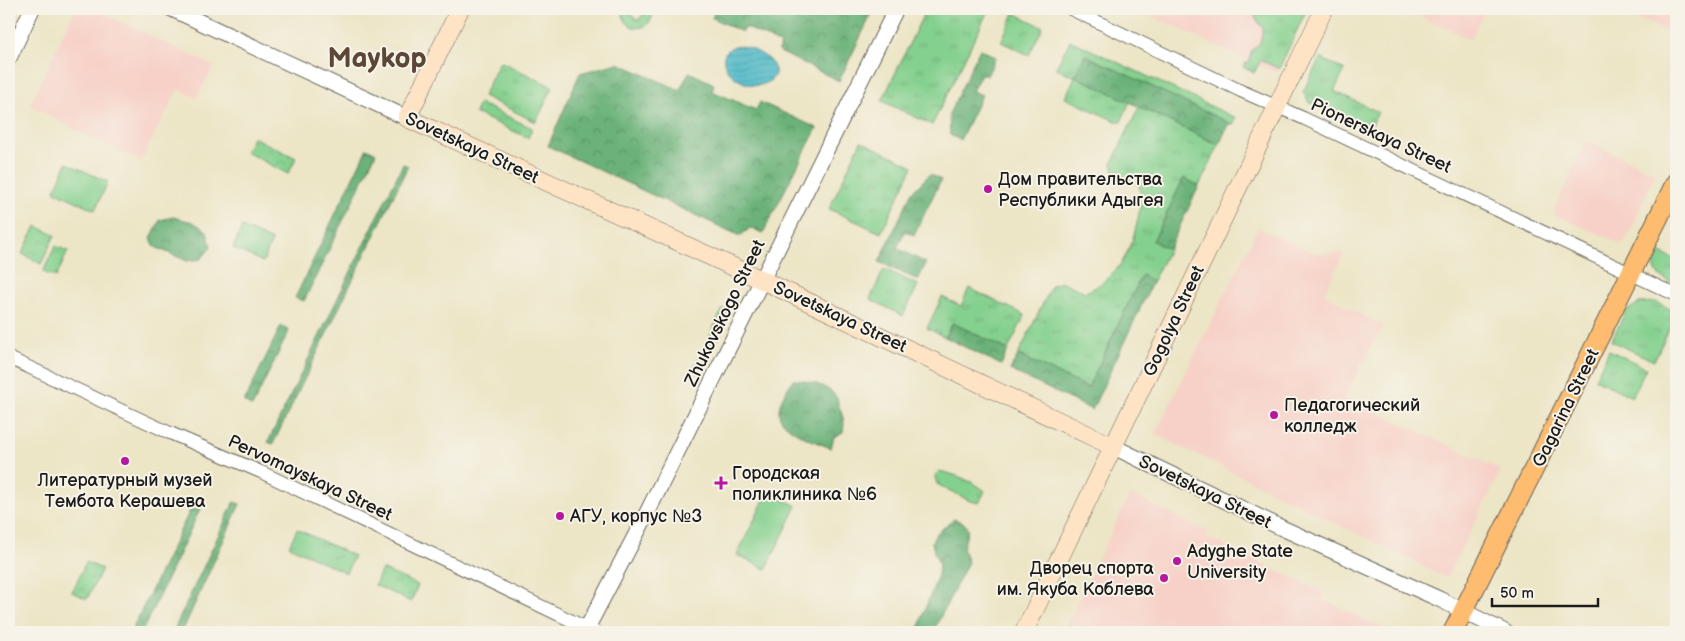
<svg xmlns="http://www.w3.org/2000/svg" width="1685" height="641" font-family="'Balsamiq Sans',sans-serif">
<defs>
<pattern id="grass-tufts" width="24" height="20" patternUnits="userSpaceOnUse" patternTransform="scale(1.25)"><rect width="24" height="20" fill="#84d08e"/><path d="M3 7l-1-3M5 7V3M7 7l1-3M15 17l-1-3M17 17v-4M19 17l1-3" fill="none" stroke="#71b27a"/></pattern>
<pattern id="forest-crowns" width="20" height="18" patternUnits="userSpaceOnUse" patternTransform="scale(1.25)"><rect width="20" height="18" fill="#6bb279"/><path d="M2 6a3 3 0 1 1 6 0M12 15a3 3 0 1 1 6 0" fill="none" stroke="#579062"/></pattern>
<pattern id="park-crowns" width="20" height="18" patternUnits="userSpaceOnUse" patternTransform="scale(1.25)"><rect width="20" height="18" fill="#84d08e"/><path d="M2 6a3 3 0 1 1 6 0M12 15a3 3 0 1 1 6 0" fill="none" stroke="#71b27a"/></pattern>
<pattern id="water-rules" width="6" height="5" patternUnits="userSpaceOnUse" patternTransform="scale(1.25)"><rect width="6" height="5" fill="#4db9c8"/><path d="M0 2.5h6" fill="none" stroke="#439eab"/></pattern>
</defs>
<rect width="100%" height="100%" fill="#f7f3e8"/>
<filter id="ink" filterUnits="userSpaceOnUse"><feTurbulence type="fractalNoise" baseFrequency=".02" numOctaves="2"/><feDisplacementMap in="SourceGraphic" scale="10" xChannelSelector="R" yChannelSelector="G"/><feConvolveMatrix kernelMatrix="1 2 1 2 8 2 1 2 1" color-interpolation-filters="sRGB"/></filter>
<filter id="wash" filterUnits="userSpaceOnUse"><feTurbulence type="fractalNoise" baseFrequency=".0096" numOctaves="4" result="noise"/><feDisplacementMap in="SourceGraphic" scale="20" xChannelSelector="R" yChannelSelector="G"/><feGaussianBlur stdDeviation="1.12" result="paint"/><feColorMatrix in="noise" values="0 0 0 0 0 0 0 0 0 0 0 0 0 0 0 0 0 1.4 0 .05"/><feComposite in="paint" operator="in"/></filter>
<g filter="url(#wash)">
<rect width="100%" height="100%" fill="#ece5c6"/>
<g fill="#f7d1c8">
<path d="M 75,9 L 94,9 L 214,66 L 197,98 L 178,89 L 141,161 L 79,132 L 30,105 Z"/>
<path d="M 1136,9 L 1305,9 L 1275,73 Z"/>
<path d="M 1403,9 L 1485,9 L 1471,39 Z"/>
<path d="M 1630,9 L 1676,9 L 1676,36 L 1634,16 Z"/>
<path d="M 1587,141 L 1655,173 L 1628,236 L 1622,244 L 1555,215 L 1555,208 Z"/>
<path d="M 1258,228 L 1316,254 L 1344,253 L 1324,294 L 1383,326 L 1344,397 L 1501,470 L 1447,578 L 1155,434 Z"/>
<path d="M 1130,494 L 1208,532 L 1206,537 L 1324,593 L 1321,599 L 1392,632 L 1063,632 Z"/>
</g>
<g fill="url(#grass-tufts)" stroke="#507655">
<path d="M 623,9 L 633,9 L 631,15 L 637,20 L 643,16 L 642,9 L 653,9 C 655,35 620,33 623,9 Z"/>
<path d="M 926,9 L 989,9 L 932,125 L 882,101 Z"/>
<path d="M 1250,9 L 1307,9 L 1279,69 L 1261,60 L 1254,73 L 1243,67 L 1245,63 L 1249,62 L 1252,50 L 1260,43 L 1263,29 Z"/>
<path d="M 1014,13 L 1043,27 L 1029,55 L 1001,42 Z"/>
<path d="M 1070,40 L 1236,118 L 1233,125 L 1075,76 L 1130,101 L 1121,122 L 1118,122 L 1065,98 L 1075,77 L 1056,68 Z"/>
<path d="M 1320,58 L 1345,70 L 1334,91 L 1378,112 L 1369,131 L 1309,102 L 1303,92 Z"/>
<path d="M 500,61 L 553,87 L 536,122 L 483,96 Z"/>
<path d="M 479,103 L 532,128 L 528,138 L 475,113 Z"/>
<path d="M 1139,107 L 1219,145 L 1199,186 L 1183,179 L 1154,241 L 1169,249 L 1153,281 L 1142,275 L 1088,388 L 1018,355 L 1052,285 L 1062,282 L 1085,292 C 1098,288 1110,277 1119,266 C 1132,252 1145,203 1139,185 L 1114,172 L 1112,163 Z"/>
<path d="M 861,141 L 913,166 L 881,233 L 829,209 Z"/>
<path d="M 1658,251 L 1676,261 L 1676,285 L 1659,276 L 1654,267 Z"/>
<path d="M 884,269 L 918,285 L 903,316 L 870,299 Z"/>
<path d="M 969,288 L 1025,315 L 1008,350 L 952,323 L 945,337 L 927,328 L 942,297 L 961,306 Z"/>
<path d="M 1656,302 L 1676,312 L 1676,330 L 1670,327 L 1654,361 L 1611,341 L 1626,311 L 1639,303 Z"/>
<path d="M 723,309 L 730,312 L 700,372 L 693,369 Z"/>
<path d="M 1609,350 L 1646,368 L 1632,397 L 1595,379 Z"/>
<path d="M 939,471 C 954,474 973,481 985,491 L 979,503 L 970,501 L 937,484 L 935,477 Z"/>
<path d="M 297,529 L 354,556 L 346,573 L 289,546 Z"/>
<path d="M 382,569 L 418,585 L 411,602 L 375,585 Z"/>
</g>
<g fill="url(#forest-crowns)" stroke="#44674a">
<path d="M 716,9 L 874,9 L 839,81 L 778,51 L 781,44 L 745,27 L 742,32 L 712,18 Z"/>
<path d="M 980,49 L 996,57 L 987,76 L 981,74 L 972,91 L 982,95 L 960,140 L 950,135 L 949,114 Z"/>
<path d="M 1085,55 L 1229,123 L 1219,145 L 1075,76 Z"/>
<path d="M 618,63 L 680,90 L 689,72 L 714,84 L 712,91 L 756,110 L 760,102 L 817,128 L 763,233 L 750,228 L 740,236 L 548,146 L 580,73 Z"/>
<path d="M 367,148 L 376,153 L 304,301 L 295,298 Z"/>
<path d="M 403,164 L 408,166 L 273,444 L 268,442 Z"/>
<path d="M 930,174 L 941,180 L 914,235 L 905,231 L 897,248 L 926,263 L 918,280 L 879,262 L 912,192 Z"/>
<path d="M 1184,178 L 1199,186 L 1169,249 L 1153,241 Z"/>
<path d="M 173,217 L 193,222 L 207,231 L 211,247 L 201,259 L 187,261 L 155,247 L 151,238 L 160,220 Z"/>
<path d="M 1142,275 L 1153,281 L 1092,410 L 1010,370 L 1018,355 L 1088,388 Z"/>
<path d="M 953,323 L 1008,350 L 1001,365 L 945,337 Z"/>
<path d="M 281,326 L 289,331 L 252,407 L 244,402 Z"/>
<path d="M 793,380 C 807,380 829,385 837,398 C 838,401 838,406 840,409 C 844,420 845,421 843,432 L 834,437 L 831,448 C 818,443 778,429 779,412 C 779,400 787,390 793,380 Z"/>
<path d="M 196,498 L 204,501 L 142,632 L 131,632 Z"/>
<path d="M 234,502 L 240,504 L 182,632 L 173,632 Z"/>
<path d="M 954,519 L 964,523 L 968,529 L 963,549 L 968,562 L 933,632 L 918,632 L 922,617 L 938,575 L 939,564 L 934,552 L 932,542 L 936,534 Z"/>
</g>
<g fill="url(#park-crowns)" stroke="#507655">
<path d="M 253,137 L 296,158 L 288,174 L 246,152 Z"/>
<path d="M 36,226 L 55,235 L 41,264 L 22,254 Z"/>
<path d="M 55,246 L 68,251 L 56,277 L 43,272 Z"/>
<path d="M 86,562 L 102,569 L 87,599 L 72,592 Z"/>
</g>
<g fill="#84d08e" stroke="#507655">
<path d="M 67,163 L 108,182 L 95,210 L 54,191 Z"/>
<path d="M 242,227 L 272,241 L 263,262 L 233,248 Z"/>
<path d="M 768,492 L 797,506 L 766,569 L 737,555 Z"/>
</g>
<path fill="url(#water-rules)" stroke="#346a72" d="M 735,46 C 754,44 793,70 766,83 C 744,95 704,58 735,46 Z"/>
</g>
<g filter="url(#ink)">
<g fill="none" stroke-linecap="round" stroke-linejoin="round">
<g stroke="#656258" stroke-width="14">
<g id="minor">
<path d="M 1071,9 L 1241,91 L 1303,118 L 1676,295"/>
<path d="M 9,358 L 170,433 L 261,472 L 595,632"/>
</g>
</g>
<g stroke="#656258" stroke-width="17">
<g id="tertiary">
<path d="M 172,9 L 407,118"/>
<path d="M 9,58 L 32,9"/>
<path d="M 1114,447 L 1282,528 L 1439,599 L 1505,632"/>
<path d="M 585,632 L 642,523 L 896,9"/>
</g>
</g>
<g stroke="#656258" stroke-width="19">
<g id="secondary">
<path d="M 460,9 L 407,118 L 762,280 L 1114,447"/>
<path d="M 1024,632 L 1324,9"/>
</g>
</g>
<g stroke="#656258" stroke-width="21">
<path id="primary" d="M 1453,632 L 1676,182"/>
</g>
<use href="#minor" stroke="#fff" stroke-width="12"/>
<use href="#tertiary" stroke="#fff" stroke-width="15"/>
<use href="#secondary" stroke="#fee4c5" stroke-width="18"/>
<use href="#primary" stroke="#fdbc6f" stroke-width="19"/>
</g>
</g>
<g fill="#b5179e" stroke="#f7f3e8" stroke-width="2">
<circle cx="988" cy="189" r="5"/>
<circle cx="1274" cy="415" r="5"/>
<circle cx="125" cy="461" r="5"/>
<path d="M718.5 475.5h5v5h5v5h-5v5h-5v-5h-5v-5h5z"/>
<circle cx="560" cy="516" r="5"/>
<circle cx="1177" cy="561" r="5"/>
<circle cx="1164" cy="578" r="5"/>
</g>
<g text-anchor="middle" dominant-baseline="central" stroke-width="4" stroke-linejoin="round" paint-order="stroke">
<g font-size="18" fill="#1c1c1c" stroke="#f7f3e8">
<text transform="translate(1381 136) rotate(25)">Pionerskaya Street</text>
<text transform="translate(472 148) rotate(25)">Sovetskaya Street</text>
<text transform="translate(725 313) rotate(-64)">Zhukovskogo Street</text>
<text transform="translate(840 317) rotate(25)">Sovetskaya Street</text>
<text transform="translate(1174 321) rotate(-65)">Gogolya Street</text>
<text transform="translate(1566 408) rotate(-64)">Gagarina Street</text>
<text transform="translate(310 478) rotate(25)">Pervomayskaya Street</text>
<text transform="translate(1205 492) rotate(26)">Sovetskaya Street</text>
</g>
<g font-size="18" fill="#1c1c1c" stroke="#f7f3e8" text-anchor="start">
<text x="998" y="179">Дом правительства<tspan x="998" dy="21">Республики Адыгея</tspan></text>
<text x="1284" y="405">Педагогический<tspan x="1284" dy="21">колледж</tspan></text>
<text x="732" y="473">Городская<tspan x="732" dy="21">поликлиника №6</tspan></text>
<text x="125" y="480" text-anchor="middle">Литературный музей<tspan x="125" dy="21">Тембота Керашева</tspan></text>
<text x="570" y="516">АГУ, корпус №3</text>
<text x="1187" y="551">Adyghe State<tspan x="1187" dy="21">University</tspan></text>
<text x="1154" y="568" text-anchor="end">Дворец спорта<tspan x="1154" dy="21">им. Якуба Коблева</tspan></text>
</g>
<g font-size="28" font-weight="bold" fill="#5c4737" stroke="#f7f3e8">
<text x="377" y="58">Maykop</text>
</g>
</g>
<rect width="1685" height="641" fill="none" stroke="#f7f3e8" stroke-width="30"/>
<path d="M1492 598v8h106v-8" fill="none" stroke="#1c1c1c" stroke-width="2.5"/>
<text x="1500" y="598" font-size="15" fill="#1c1c1c" stroke="#f7f3e8" stroke-width="4" paint-order="stroke">50 m</text>
</svg>
